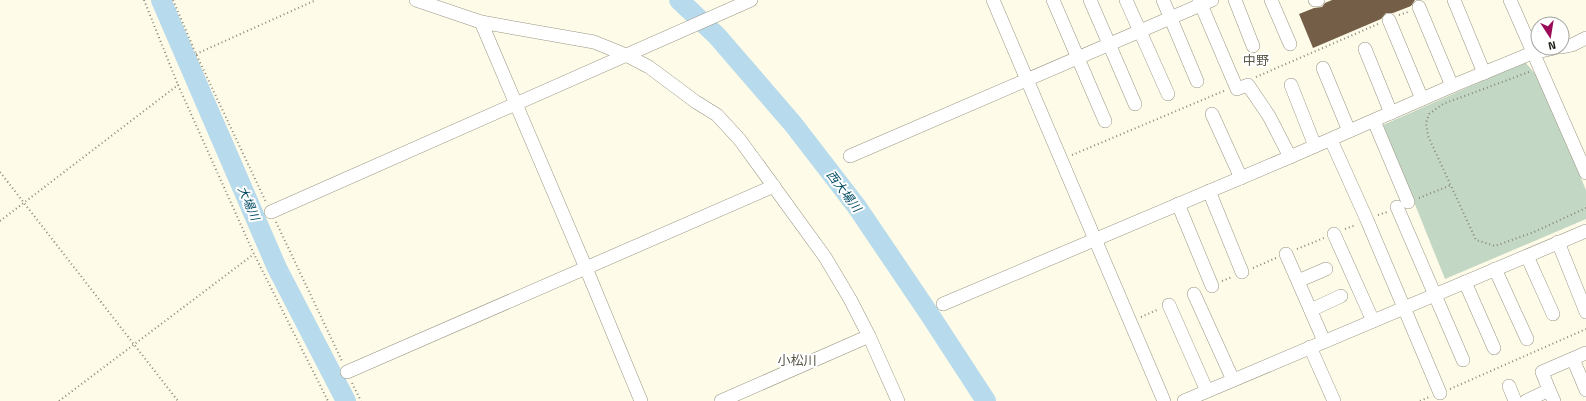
<svg xmlns="http://www.w3.org/2000/svg" width="1586" height="401" font-family="'Titillium Web','Noto Sans JP',sans-serif">
<rect width="100%" height="100%" fill="#fefbe8"/>
<path fill="#c3d8c4" d="M 1525,62 L 1538,77 L 1586,190 L 1586,219 L 1445,279 L 1383,125 Z"/>
<g fill="none" stroke-linecap="round" stroke-linejoin="round">
<g stroke="#b7dbec" stroke-width="20">
<path d="M 161,0 L 277,268 L 346,401"/>
<path d="M 679,0 L 717,36 L 793,124 L 857,207 L 928,312 L 986,401"/>
</g>
</g>
<path fill="#755e48" d="M 1332,0 L 1415,0 L 1411,6 L 1393,13 L 1386,13 L 1381,19 L 1313,48 L 1299,14 L 1314,8 L 1322,7 L 1325,3 Z"/>
<g fill="none" stroke-linecap="round" stroke-linejoin="round">
<g stroke="#999584" stroke-width="14">
<g id="minor">
<path d="M 416,0 L 481,22 L 594,42 L 626,55 L 649,67 L 696,102 L 717,115 L 740,140 L 825,257 L 850,299 L 869,336 L 898,401"/>
<path d="M 993,0 L 1164,401"/>
<path d="M 1053,0 L 1105,121"/>
<path d="M 1090,0 L 1135,104"/>
<path d="M 1126,0 L 1168,94"/>
<path d="M 1163,0 L 1197,81"/>
<path d="M 1199,0 L 1237,89 L 1248,85 L 1269,116 L 1290,157"/>
<path d="M 1235,0 L 1253,46"/>
<path d="M 1271,0 L 1290,44"/>
<path d="M 1315,0 L 1318,0"/>
<path d="M 1454,0 L 1484,73"/>
<path d="M 1510,0 L 1586,173"/>
<path d="M 1419,7 L 1452,86"/>
<path d="M 1389,20 L 1422,99"/>
<path d="M 481,22 L 586,268 L 641,401"/>
<path d="M 1562,47 L 1572,45 L 1586,38"/>
<path d="M 1365,49 L 1391,113"/>
<path d="M 1323,68 L 1349,131"/>
<path d="M 1291,85 L 1315,146"/>
<path d="M 1212,114 L 1241,178"/>
<path d="M 1374,121 L 1408,202"/>
<path d="M 1331,140 L 1367,220 L 1440,393"/>
<path d="M 850,156 L 1212,0"/>
<path d="M 1209,191 L 1242,272"/>
<path d="M 1178,204 L 1212,286"/>
<path d="M 1397,207 L 1463,360"/>
<path d="M 271,212 L 751,0"/>
<path d="M 1334,234 L 1373,321"/>
<path d="M 1558,242 L 1586,312"/>
<path d="M 1286,254 L 1324,341"/>
<path d="M 1527,256 L 1553,314"/>
<path d="M 1495,269 L 1527,339"/>
<path d="M 1298,281 L 1326,269"/>
<path d="M 1465,282 L 1494,348"/>
<path d="M 1194,294 L 1233,380"/>
<path d="M 943,304 L 1290,157 L 1452,86 L 1532,53 L 1555,48"/>
<path d="M 1169,305 L 1207,391"/>
<path d="M 1311,310 L 1341,296"/>
<path d="M 1310,347 L 1334,401"/>
<path d="M 1573,359 L 1586,390"/>
<path d="M 347,372 L 774,186"/>
<path d="M 1509,386 L 1515,401"/>
<path d="M 1549,390 L 1542,372 L 1586,353"/>
<path d="M 721,401 L 869,336"/>
<path d="M 1184,401 L 1586,231"/>
<path d="M 1526,401 L 1549,390 L 1554,401"/>
</g>
</g>
<g stroke="#88867a" stroke-width="2" stroke-dasharray="1 3" stroke-linecap="butt">
<path d="M 144,0 L 178,85"/>
<path d="M 173,0 L 196,54 L 266,202"/>
<path d="M 1399,15 L 1408,12"/>
<path d="M 196,54 L 316,0"/>
<path d="M 1529,72 L 1443,104 L 1429,114 L 1426,123 L 1428,136 L 1476,240 L 1495,246 L 1534,232 L 1586,208"/>
<path d="M 1256,77 L 1378,24"/>
<path d="M 1072,155 L 1226,90"/>
<path d="M 0,172 L 178,401"/>
<path d="M 1419,198 L 1451,185"/>
<path d="M 1378,215 L 1387,212"/>
<path d="M 0,221 L 178,85 L 254,254 L 328,401"/>
<path d="M 276,222 L 342,361"/>
<path d="M 1345,229 L 1356,225"/>
<path d="M 1297,249 L 1324,238"/>
<path d="M 1253,268 L 1276,258"/>
<path d="M 1222,281 L 1232,277"/>
<path d="M 1141,317 L 1159,309"/>
<path d="M 352,383 L 361,401"/>
<path d="M 1450,389 L 1586,329"/>
<path d="M 59,401 L 254,254"/>
<path d="M 1420,401 L 1429,397"/>
</g>
<use href="#minor" stroke="#fff" stroke-width="13"/>
</g>
<g text-anchor="middle" dominant-baseline="central" stroke-width="4" stroke-linejoin="round" paint-order="stroke">
<g font-size="12" font-style="italic" fill="#014a62" stroke="#fff">
<text transform="translate(844 191) rotate(53)">西大場川</text>
<text transform="translate(249 203) rotate(67)">大場川</text>
</g>
<g font-size="13" fill="#595646" stroke="#fff">
<text x="1256" y="60">中野</text>
<text x="797" y="360">小松川</text>
</g>
</g>
<g transform="translate(1550 36) rotate(168)"><circle r="19" fill="#ffffff" stroke="#a4a4a1"/>
<path d="M0-3L7 15L0 10L-7 15Z" fill="#9b0a59"/>
<text y="-6" font-size="11" font-weight="bold" text-anchor="middle" fill="#1c1b15">N</text>
</g>
</svg>
